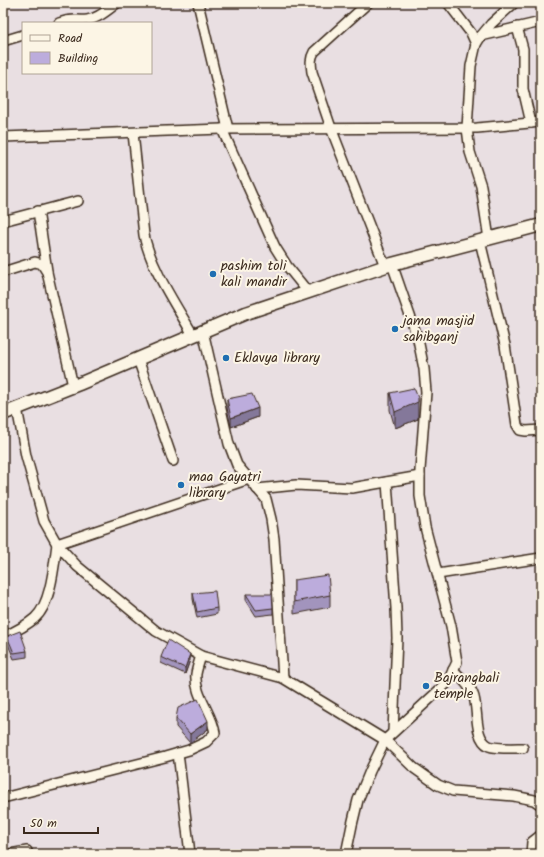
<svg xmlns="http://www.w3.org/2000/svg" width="544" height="857" font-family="Kalam,sans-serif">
<rect width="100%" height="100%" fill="#e9dfe2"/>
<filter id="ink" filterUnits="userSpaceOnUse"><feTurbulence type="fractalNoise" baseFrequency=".025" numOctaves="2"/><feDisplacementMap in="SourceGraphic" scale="8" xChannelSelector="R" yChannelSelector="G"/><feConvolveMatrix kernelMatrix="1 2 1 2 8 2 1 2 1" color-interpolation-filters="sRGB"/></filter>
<g filter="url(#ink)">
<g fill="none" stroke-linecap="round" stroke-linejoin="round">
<g stroke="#3b2a1e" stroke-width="12">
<g id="minor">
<path d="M 198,3 L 228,129"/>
<path d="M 368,3 L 314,52 C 310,59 311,64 312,72 L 331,128 L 385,266"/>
<path d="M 448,3 L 471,33 L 476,44"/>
<path d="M 59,23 C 72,18 75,21 87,20 C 98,19 109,9 117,3"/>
<path d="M 517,27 L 523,49 L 523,89 L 531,123"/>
<path d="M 481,36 L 541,22"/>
<path d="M 3,41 L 23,35"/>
<path d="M 222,129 L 275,247 L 287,266 L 308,292"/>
<path d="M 133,133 L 144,235 C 151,269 176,305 193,335"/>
<path d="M 3,137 L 222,129 L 477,128 L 541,122"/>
<path d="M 38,211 L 47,271"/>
<path d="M 3,221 L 78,201"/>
<path d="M 489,239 L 481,186 L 470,152 L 467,128 L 471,66 L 476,44 L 481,36 L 491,24 L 514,3"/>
<path d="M 480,241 L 505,345 L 517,425 L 520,430 L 526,431 L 541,430"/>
<path d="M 3,272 L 35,262 L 42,264 L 47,272 L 73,386"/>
<path d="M 203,331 L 229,444 L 237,465 L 266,499 L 271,519 L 274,539 L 283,678"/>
<path d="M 138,359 L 173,461"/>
<path d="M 17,408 L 26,456 L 44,521 L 57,544 L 77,566 L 156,631 L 201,656 L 283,678 L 385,740 L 414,768 L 438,785 L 453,791 L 514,796 L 534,800 L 541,805"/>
<path d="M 387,482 L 396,608 L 397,638 L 393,732"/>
<path d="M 257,489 L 296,485 L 352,488 L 420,476"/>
<path d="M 438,574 L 541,558"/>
<path d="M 3,637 C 14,632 26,626 35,618 C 51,604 54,565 57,544 L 249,479"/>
<path d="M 453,670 C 460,677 469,684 473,694 C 479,708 473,738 489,746 C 496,749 515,748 523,748"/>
<path d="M 178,753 L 190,854"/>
<path d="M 3,798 L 165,757 L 189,750 L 206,742 L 215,733 C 212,713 194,695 196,674 C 197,668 199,662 201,656"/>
<path d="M 10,854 L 27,851"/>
<path d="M 346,854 L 352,825 L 358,800 L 370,771 L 385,740 L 447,683 L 457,662 L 451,626 L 425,527 L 420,496 L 420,470 L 426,392 L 424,369 L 418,339 L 392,264"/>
<path d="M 531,854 L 532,842 L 541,835"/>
</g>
</g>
<g stroke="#3b2a1e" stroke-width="15">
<path id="secondary" d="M 3,414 L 79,384 L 246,313 L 392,264 L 541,225"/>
</g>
<use href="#minor" stroke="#fcf5e5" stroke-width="9"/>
<use href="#secondary" stroke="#fcf5e5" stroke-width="12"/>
</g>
<g fill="#a294bd" stroke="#3b2a1e">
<path d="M 390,393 L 418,414 L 418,419 L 395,428 L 390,410 Z"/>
<path d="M 227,399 L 258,417 L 231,427 L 227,408 Z"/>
<path d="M 294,580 L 330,595 L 330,607 L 294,614 Z"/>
<path d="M 193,593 L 217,608 L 217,614 L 197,618 L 193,599 Z"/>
<path d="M 246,594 L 273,608 L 273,614 L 256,616 L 246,600 Z"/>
<path d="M 7,636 L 27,651 L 27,657 L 14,659 L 7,642 Z"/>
<path d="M 161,657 L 190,660 L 185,674 L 161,663 Z"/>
<path d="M 176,718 L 208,729 L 190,743 L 176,727 Z"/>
</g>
<g fill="#84789a" stroke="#3b2a1e">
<path d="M 418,398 L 418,419 L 395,428 L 395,412 Z"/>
<path d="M 258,408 L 258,417 L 231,427 L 231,418 Z"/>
<path d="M 190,654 L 190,660 L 185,674 L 185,668 Z"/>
<path d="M 208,721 L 208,729 L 190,743 L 190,734 Z"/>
</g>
<g fill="#bcacdc" stroke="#3b2a1e">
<path d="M 414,388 L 418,398 L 418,402 L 395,412 L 390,393 Z"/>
<path d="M 252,394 L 258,408 L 231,418 L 227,399 Z"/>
<path d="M 328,575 L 330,595 L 294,602 L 294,580 Z"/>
<path d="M 215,591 L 217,608 L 197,612 L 193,593 Z"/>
<path d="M 246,594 L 272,594 L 273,608 L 256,610 Z"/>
<path d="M 20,631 L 27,651 L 14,653 L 7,636 Z"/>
<path d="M 168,640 L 190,654 L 185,668 L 161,657 Z"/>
<path d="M 198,699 L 208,721 L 190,734 L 176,718 L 178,708 Z"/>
</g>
</g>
<g fill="#1f6fb2" stroke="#fcf5e5" stroke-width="1.5">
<circle cx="213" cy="274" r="4"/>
<circle cx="395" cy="329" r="4"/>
<circle cx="226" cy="358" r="4"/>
<circle cx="181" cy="485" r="4"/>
<circle cx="426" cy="686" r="4"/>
</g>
<g text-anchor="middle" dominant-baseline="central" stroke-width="4" stroke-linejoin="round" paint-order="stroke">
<g font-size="14" fill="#3b2a1e" stroke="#fcf5e5" text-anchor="start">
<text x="221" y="266">pashim toli<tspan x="221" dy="16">kali mandir</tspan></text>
<text x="403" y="321">jama masjid<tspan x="403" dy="16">sahibganj</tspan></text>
<text x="234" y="358">Eklavya library</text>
<text x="189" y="477">maa Gayatri<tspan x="189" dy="16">library</tspan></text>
<text x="434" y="678">Bajrangbali<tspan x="434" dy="16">temple</tspan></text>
</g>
</g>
<rect width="544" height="857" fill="none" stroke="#fcf5e5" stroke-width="16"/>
<rect x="8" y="8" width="528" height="841" fill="none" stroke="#3b2a1e" stroke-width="1.5" filter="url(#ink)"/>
<rect x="22" y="22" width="130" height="52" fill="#fcf5e5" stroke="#afa495"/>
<rect x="30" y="35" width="20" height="6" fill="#fcf5e5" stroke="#afa495"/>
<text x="58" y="42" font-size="12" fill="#3b2a1e">Road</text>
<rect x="30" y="52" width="20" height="12" fill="#bcacdc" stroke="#afa495"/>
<text x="58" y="62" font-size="12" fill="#3b2a1e">Building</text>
<path d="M24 827v6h74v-6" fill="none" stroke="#3b2a1e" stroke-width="2"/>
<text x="30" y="827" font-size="12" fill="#3b2a1e" stroke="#fcf5e5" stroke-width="3" paint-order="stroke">50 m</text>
</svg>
